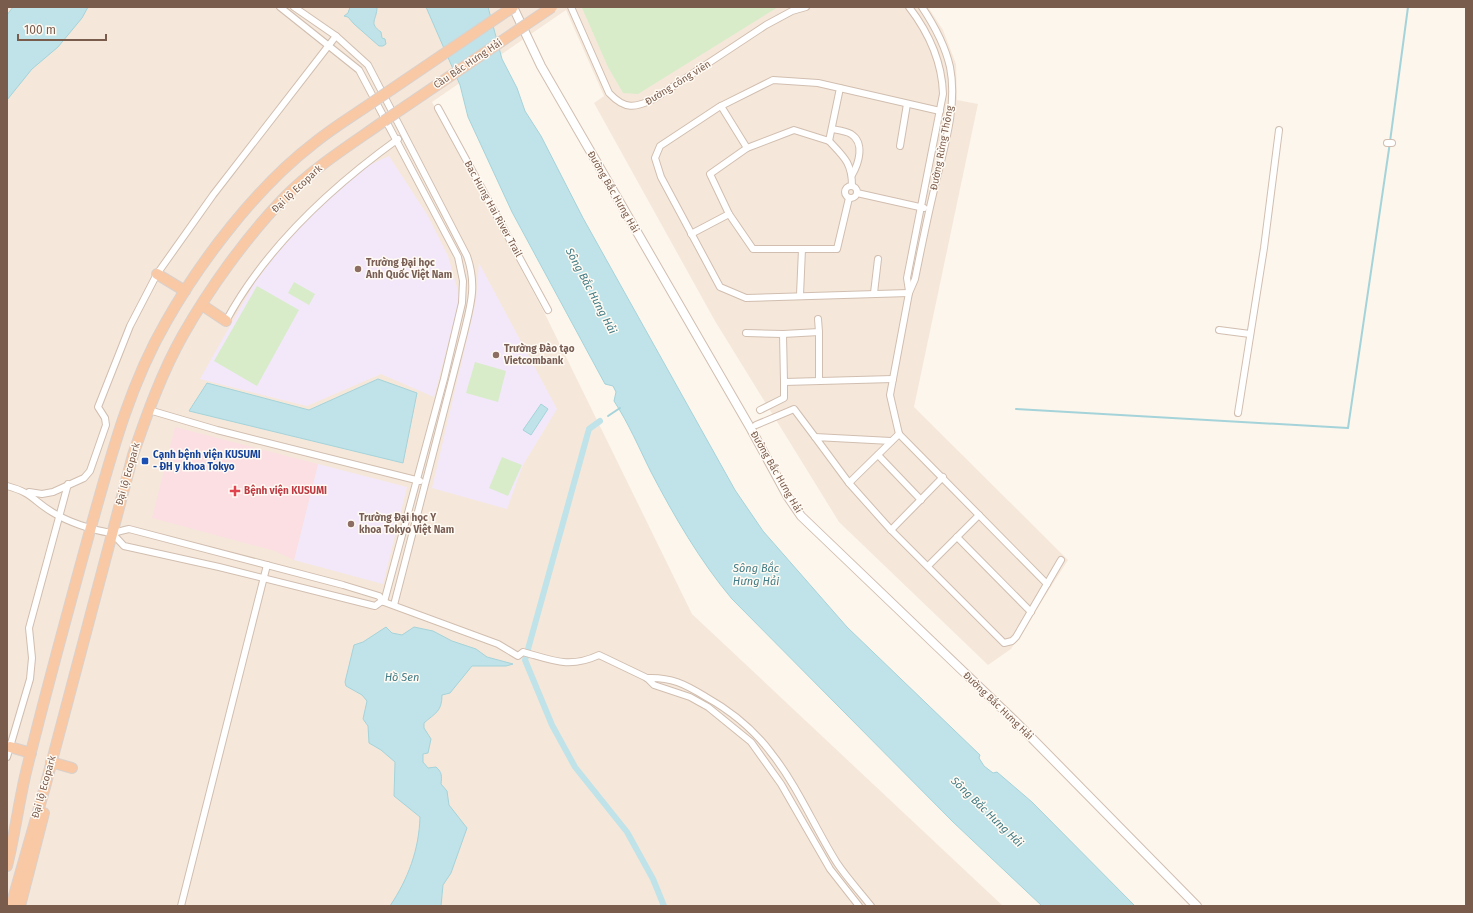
<svg xmlns="http://www.w3.org/2000/svg" width="1473" height="913" font-family="'Fira Sans',sans-serif">
<rect width="100%" height="100%" fill="#fdf6ec"/>
<path fill="#f5e8da" d="M 7,7 L 928,7 L 943,30 L 956,64 L 957,100 L 978,104 L 914,407 L 1068,560 L 1011,649 L 988,665 L 839,522 L 715,321 L 594,103 L 604,96 L 566,10 L 432,102 L 545,314 L 692,614 L 1003,906 L 7,906 Z"/>
<g fill="#f3e8fa">
<path d="M 389,156 L 428,216 L 448,256 L 460,298 L 434,397 L 381,374 L 307,406 L 200,379 L 255,282 L 279,251 L 314,212 L 365,167 Z"/>
<path d="M 479,263 L 557,409 L 523,465 L 507,509 L 432,488 L 476,301 Z"/>
<path d="M 318,464 L 407,487 L 383,584 L 294,560 Z"/>
</g>
<path fill="#fbdfe3" d="M 175,427 L 318,464 L 294,560 L 275,551 L 152,518 Z"/>
<g fill="#d8ecc9">
<path d="M 584,7 L 778,7 L 638,94 L 623,93 L 608,67 L 582,8 Z"/>
<path d="M 294,282 L 315,294 L 309,305 L 288,293 Z"/>
<path d="M 257,286 L 299,310 L 257,386 L 214,361 Z"/>
<path d="M 475,362 L 506,371 L 498,402 L 466,393 Z"/>
<path d="M 502,457 L 522,465 L 508,496 L 489,488 Z"/>
</g>
<g fill="#bfe3e8" stroke="#a5d3da">
<path d="M 13,7 L 88,7 L 82,18 L 58,47 L 32,69 L 7,100 L 7,15 Z"/>
<path d="M 350,7 L 377,7 C 377,20 368,23 381,32 L 382,38 L 385,39 L 386,44 L 383,46 L 379,46 L 354,24 L 348,17 L 344,16 L 348,13 Z"/>
<path d="M 426,7 L 488,7 L 502,59 L 517,88 L 525,111 L 541,136 L 583,218 L 735,490 L 763,531 L 847,627 L 980,755 L 979,758 L 984,766 L 993,773 L 997,772 L 1032,802 L 1135,906 L 1042,906 L 953,822 L 732,599 C 700,561 674,516 651,472 C 639,448 629,424 614,401 L 616,392 L 613,386 L 605,384 L 512,212 L 468,117 L 460,85 Z"/>
<path d="M 378,379 L 417,393 L 403,463 L 189,411 L 207,383 L 309,410 Z"/>
<path d="M 541,404 L 548,409 L 531,435 L 523,430 Z"/>
<path d="M 386,627 L 392,633 L 402,635 L 414,627 L 433,631 L 452,641 L 476,649 L 487,657 L 513,664 L 506,666 L 472,666 L 450,693 L 442,695 C 442,712 435,713 424,723 L 424,728 L 431,739 L 428,753 L 423,754 L 423,762 L 428,768 L 436,767 C 442,772 442,776 441,784 L 447,791 L 449,805 L 467,828 L 451,873 L 443,885 L 441,906 L 390,906 C 408,879 419,850 420,817 L 394,796 L 395,762 L 381,750 L 369,743 L 368,726 L 363,719 L 367,701 L 362,695 L 346,686 L 345,682 L 354,645 L 363,642 Z"/>
</g>
<g fill="none" stroke-linecap="round" stroke-linejoin="round">
<g stroke="#a5d3da" stroke-width="2">
<path d="M 1016,409 L 1348,428 L 1389,149 L 1408,7"/>
<path d="M 608,416 L 620,408"/>
</g>
<path stroke="#bfe3e8" stroke-width="6" d="M 600,421 L 589,429 L 525,660 L 552,725 L 575,767 L 627,832 L 653,879 L 664,906"/>
<g stroke="#d1beb0" stroke-width="8">
<g id="minor">
<path d="M 280,7 L 359,70 L 458,257 L 463,281 L 462,303 L 444,379 L 384,602"/>
<path d="M 294,7 L 336,36 L 368,65 L 467,256 C 477,285 471,304 464,333 L 394,605"/>
<path d="M 571,7 L 609,93 C 625,110 635,108 654,99 L 766,25 L 792,11 L 806,7"/>
<path d="M 721,106 L 747,148 L 710,174 L 729,214 L 753,249 L 837,249 L 849,198"/>
<path d="M 438,108 L 548,310"/>
<path d="M 832,129 C 837,130 846,131 851,134 C 865,143 859,163 852,175"/>
<path d="M 829,141 C 844,157 852,163 852,186"/>
<path d="M 1387,143 L 1392,143"/>
<path d="M 900,146 L 907,104"/>
<path d="M 747,148 L 794,130 L 829,141 L 840,88"/>
<circle cx="851" cy="192" r="6"/>
<path d="M 857,193 L 924,208"/>
<path d="M 691,234 L 729,214"/>
<path d="M 909,291 L 907,278 L 943,94 C 942,62 929,33 909,7"/>
<path d="M 874,293 L 878,259"/>
<path d="M 909,293 L 746,298 L 720,287 L 661,177 L 655,158 L 660,146 L 719,107 L 773,80 L 818,83 L 940,111"/>
<path d="M 800,295 L 802,249"/>
<path d="M 226,321 C 266,247 330,188 398,139"/>
<path d="M 1219,330 L 1250,334"/>
<path d="M 819,332 L 819,381"/>
<path d="M 746,333 L 783,334 L 784,382 L 893,379"/>
<path d="M 783,334 L 819,332 L 818,319"/>
<path d="M 149,410 L 217,430 L 420,481"/>
<path d="M 760,410 L 784,398 L 784,382"/>
<path d="M 1238,413 L 1264,248 L 1279,130"/>
<path d="M 756,425 L 794,409 L 815,437"/>
<path d="M 899,434 L 890,395 L 909,293 L 915,279 C 921,249 927,219 934,190 C 943,151 958,107 950,67 C 945,45 934,25 922,7"/>
<path d="M 899,434 L 1047,584"/>
<path d="M 891,441 L 815,437 L 849,483 L 891,530 L 1004,643 L 1012,641 L 1016,637 L 1061,560"/>
<path d="M 878,455 L 921,500"/>
<path d="M 849,483 L 899,434"/>
<path d="M 7,486 C 33,493 32,500 52,512 C 68,522 92,530 111,533 C 116,533 123,530 129,529 L 343,585 L 379,596 L 384,602 L 498,644 L 518,656 L 523,652 C 552,660 569,669 599,655 L 647,678 L 654,685 L 690,697 L 708,707 L 751,742 L 781,784 L 830,869 L 859,906"/>
<path d="M 29,492 L 42,494 L 53,492 L 84,478 L 90,471 L 106,425 L 105,418 L 98,407 L 130,326 L 157,274 L 213,195 L 336,36"/>
<path d="M 891,530 L 943,477"/>
<path d="M 112,533 L 124,546 L 219,567 L 375,606 L 382,601"/>
<path d="M 957,537 L 1031,612"/>
<path d="M 928,566 L 979,515"/>
<path d="M 647,678 C 671,677 685,684 706,697 C 731,711 755,731 772,754 C 798,787 815,828 837,863 C 847,878 860,892 871,906"/>
<path d="M 7,757 L 30,679 L 32,658 L 29,628 L 68,484"/>
<path d="M 181,906 L 267,565"/>
</g>
</g>
<g stroke="#d1beb0" stroke-width="10">
<path id="tertiary" d="M 513,7 L 541,66 L 751,429 L 788,497 L 801,516 L 1016,722 L 1197,906"/>
</g>
<g stroke="#dad1cd" stroke-width="12">
<g id="trunk">
<path d="M 157,274 L 185,291"/>
<path d="M 202,305 L 226,321"/>
<path d="M 10,747 L 31,753"/>
<path d="M 51,762 L 72,768"/>
<path d="M 7,866 C 15,834 19,800 27,768 C 47,687 69,607 91,527 C 111,456 129,386 166,322 C 201,260 257,187 313,144 C 331,129 351,117 370,104"/>
<path d="M 11,906 L 45,787 L 133,455 C 147,414 162,372 183,335 C 209,289 247,236 284,198 C 313,168 350,145 384,121"/>
<path d="M 20,906 L 44,813"/>
</g>
</g>
<use href="#minor" stroke="#fff" stroke-width="6"/>
<use href="#tertiary" stroke="#fff" stroke-width="8"/>
<use href="#trunk" stroke="#f9c8a4" stroke-width="10"/>
<g stroke="#dad1cd" stroke-width="12" stroke-linecap="butt">
<g id="trunk-bridge">
<path d="M 370,104 L 513,7"/>
<path d="M 384,121 L 552,7"/>
</g>
</g>
<use href="#trunk-bridge" stroke="#f9c8a4" stroke-width="10"/>
</g>
<g fill="#8d6e63" stroke="#fffaf3" stroke-width="1.5">
<circle cx="358" cy="269" r="4"/>
<circle cx="496" cy="355" r="4"/>
<circle cx="351" cy="524" r="4"/>
</g>
<rect fill="#1a4fb4" stroke="#fffaf3" stroke-width="1.5" x="141" y="457" width="8" height="8" rx="2"/>
<path fill="#e0444e" stroke="#fffaf3" stroke-width="1.5" d="M233 485h4v4h4v4h-4v4h-4v-4h-4v-4h4z"/>
<g text-anchor="middle" dominant-baseline="central" stroke-width="3" stroke-linejoin="round" paint-order="stroke">
<g font-size="10" fill="#7a5c4d" stroke="#fffaf3">
<text transform="translate(468 64) rotate(-34)">Cầu Bắc Hưng Hải</text>
<text transform="translate(678 83) rotate(-32)">Đường công viên</text>
<text transform="translate(942 148) rotate(-79)">Đường Rừng Thông</text>
<text transform="translate(297 189) rotate(-43)">Đại lộ Ecopark</text>
<text transform="translate(613 192) rotate(60)">Đường Bắc Hưng Hải</text>
<text transform="translate(493 209) rotate(61)">Bac Hung Hai River Trail</text>
<text transform="translate(776 472) rotate(60)">Đường Bắc Hưng Hải</text>
<text transform="translate(128 474) rotate(-74)">Đại lộ Ecopark</text>
<text transform="translate(998 706) rotate(44)">Đường Bắc Hưng Hải</text>
<text transform="translate(44 787) rotate(-74)">Đại lộ Ecopark</text>
</g>
<g font-size="10" font-weight="bold" fill="#785e54" stroke="#fffaf3" text-anchor="start">
<text x="366" y="263">Trường Đại học<tspan x="366" dy="12">Anh Quốc Việt Nam</tspan></text>
<text x="504" y="349">Trường Đào tạo<tspan x="504" dy="12">Vietcombank</tspan></text>
<text x="359" y="518">Trường Đại học Y<tspan x="359" dy="12">khoa Tokyo Việt Nam</tspan></text>
</g>
<g font-size="10" font-weight="bold" fill="#164399" stroke="#fffaf3" text-anchor="start">
<text x="153" y="455">Cạnh bệnh viện KUSUMI<tspan x="153" dy="12">- ĐH y khoa Tokyo</tspan></text>
</g>
<g font-size="10" font-weight="bold" fill="#be3a42" stroke="#fffaf3" text-anchor="start">
<text x="244" y="491">Bệnh viện KUSUMI</text>
</g>
<g font-size="11" font-style="italic" fill="#437c86" stroke="#fffaf3">
<text transform="translate(591 291) rotate(62)">Sông Bắc Hưng Hải</text>
<text x="756" y="568">Sông Bắc<tspan x="756" dy="13">Hưng Hải</tspan></text>
<text x="402" y="677">Hồ Sen</text>
<text transform="translate(987 812) rotate(44)">Sông Bắc Hưng Hải</text>
</g>
</g>
<rect width="1473" height="913" fill="none" stroke="#7a5c4d" stroke-width="16"/>
<path d="M18 34v6h88v-6" fill="none" stroke="#7a5c4d" stroke-width="2"/>
<text x="24" y="34" font-size="12" fill="#7a5c4d" stroke="#fffaf3" stroke-width="3" paint-order="stroke">100 m</text>
</svg>
